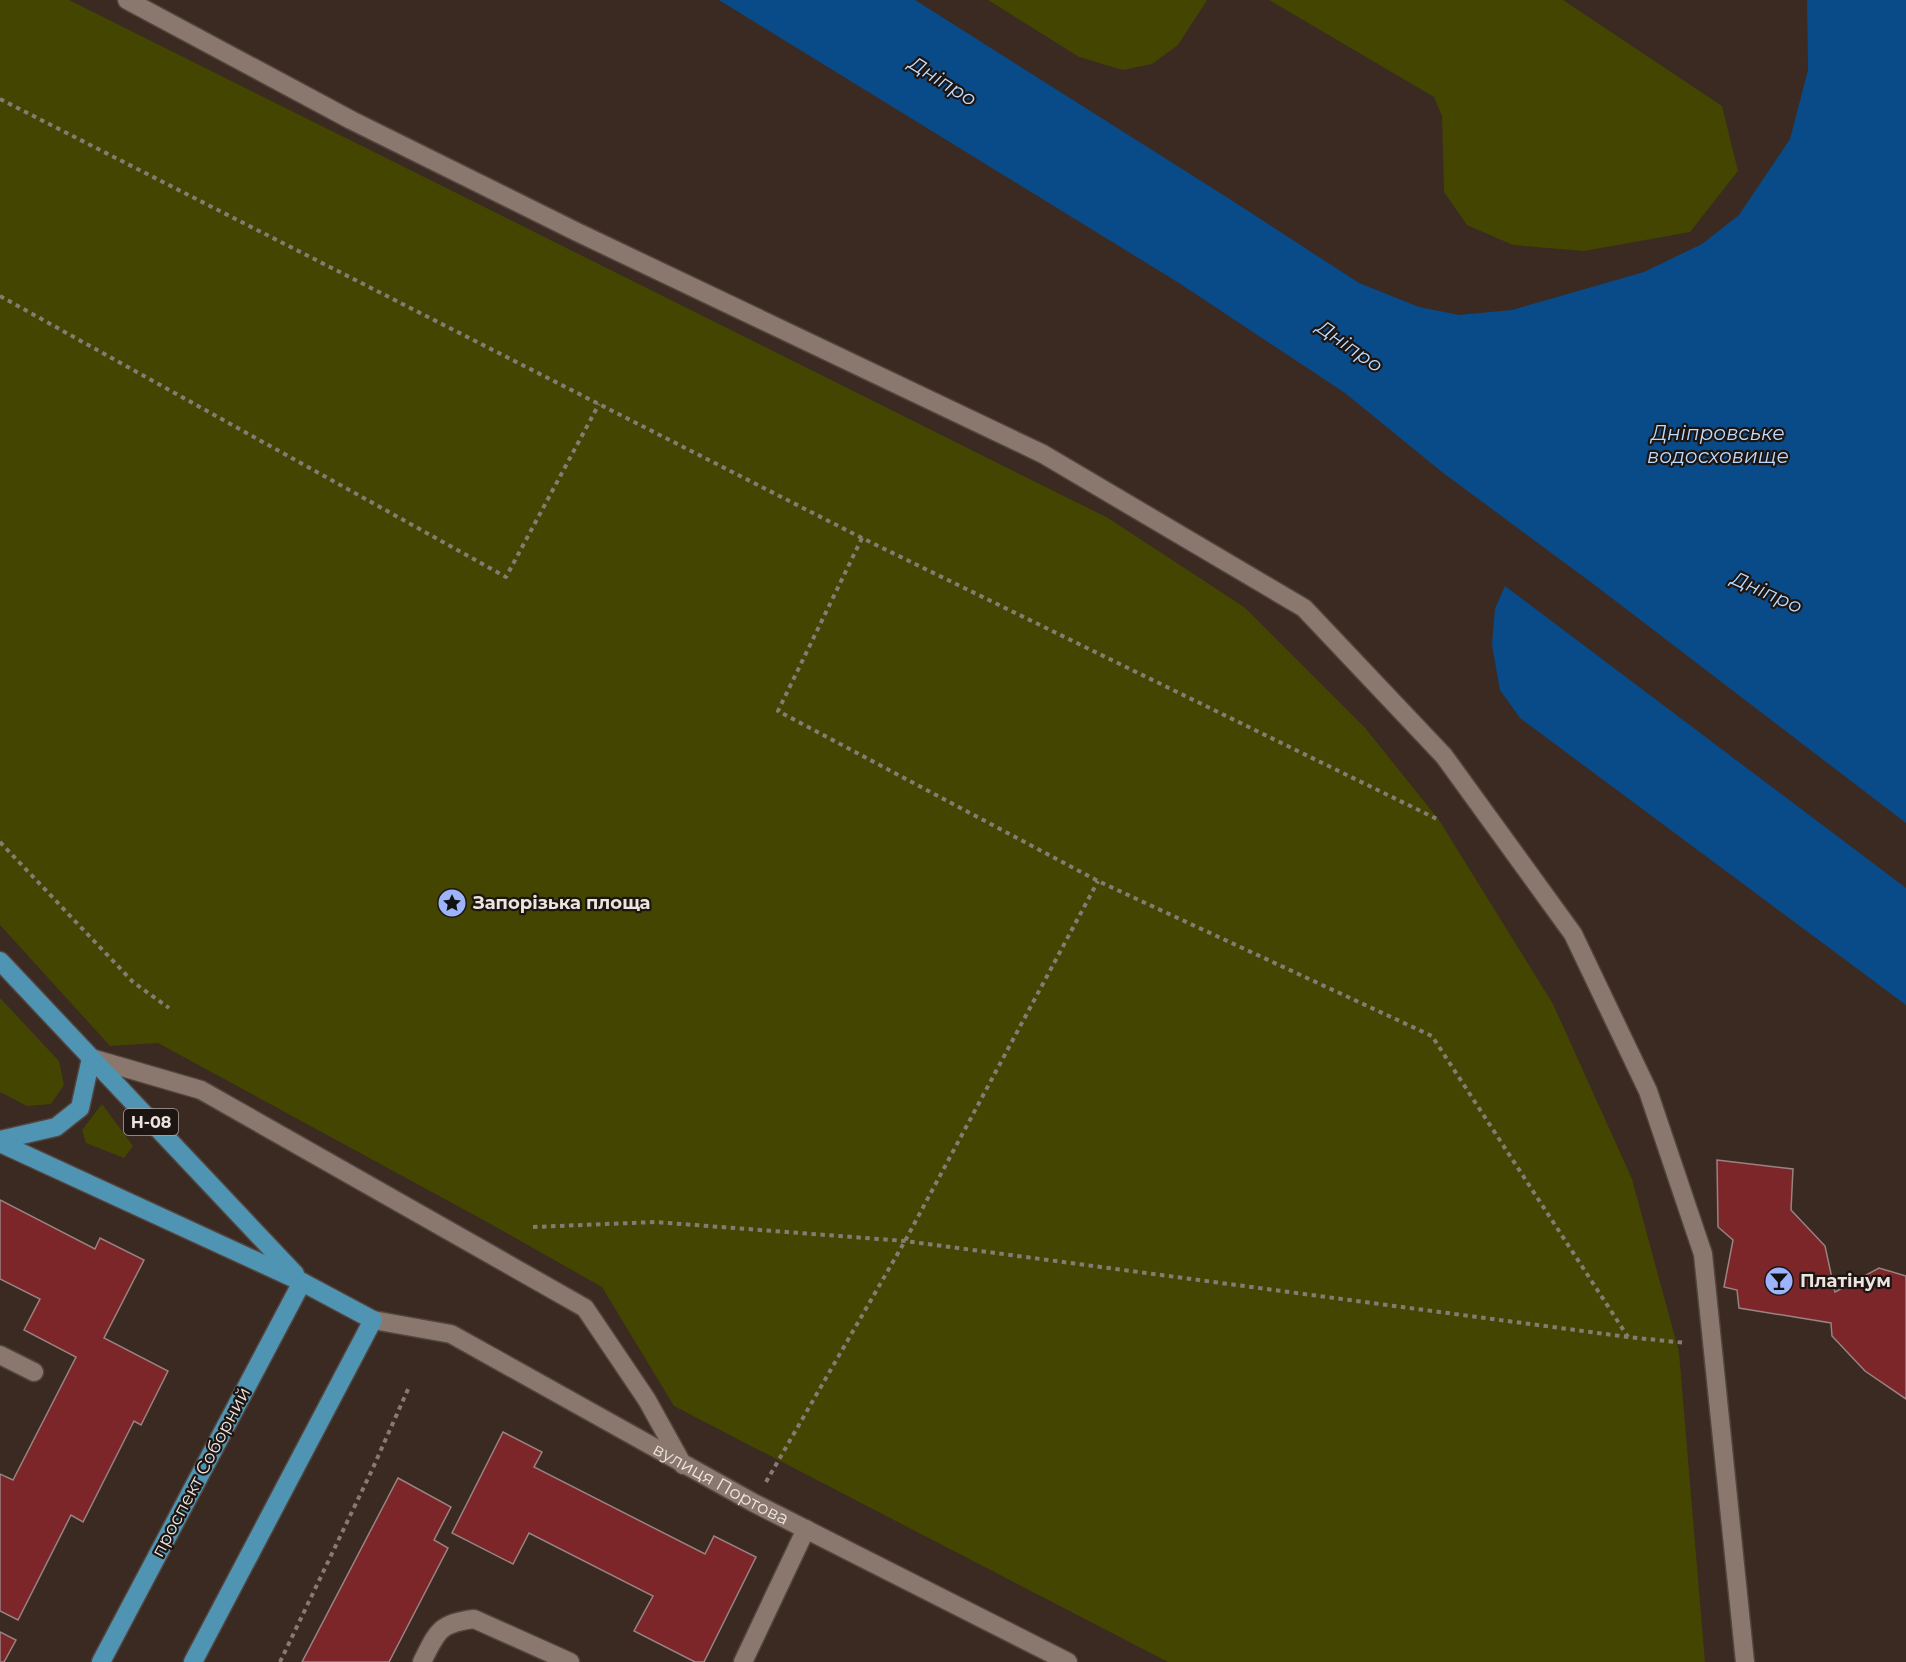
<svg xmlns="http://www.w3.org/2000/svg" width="1906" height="1662" font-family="Montserrat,sans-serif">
<rect width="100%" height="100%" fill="#3a2a22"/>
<g fill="#434500">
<path d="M 0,0 L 69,0 L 1108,518 L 1244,607 L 1366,729 L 1439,820 L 1553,1004 L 1632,1179 L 1679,1352 L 1705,1662 L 1168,1662 L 674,1406 L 602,1287 L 487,1222 L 158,1043 L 110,1046 L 0,925 Z"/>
<path d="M 988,0 L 1207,0 L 1178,45 L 1152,64 L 1123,70 L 1079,57 Z"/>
<path d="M 1269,0 L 1563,0 L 1722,106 L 1738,171 L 1690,232 L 1584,251 L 1513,245 L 1467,225 L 1444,192 L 1442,116 L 1434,97 Z"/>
<path d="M 0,998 L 59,1061 L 64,1085 L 51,1104 L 27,1106 L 0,1092 Z"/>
<path d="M 102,1104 L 133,1146 L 124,1158 L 86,1143 L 82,1130 Z"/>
</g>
<g fill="#094b89">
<path d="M 719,0 L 915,0 L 1228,198 L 1359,283 L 1419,307 L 1459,315 L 1512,310 L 1644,272 L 1702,244 L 1739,215 L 1790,139 L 1808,70 L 1807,0 L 1906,0 L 1906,823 L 1596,586 L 1442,472 L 1345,393 L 1179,283 Z"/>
<path d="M 1505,586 L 1906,888 L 1906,1005 L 1520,718 L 1500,690 L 1492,645 L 1495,609 Z"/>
</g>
<g fill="#7c262a" stroke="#998382" stroke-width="1.5">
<path d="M 1717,1160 L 1793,1169 L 1791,1210 L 1825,1246 L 1835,1292 L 1879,1268 L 1906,1276 L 1906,1399 L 1865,1371 L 1832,1336 L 1831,1323 L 1739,1308 L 1737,1290 L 1724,1287 L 1733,1240 L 1718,1227 Z"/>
<path d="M 0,1200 L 95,1249 L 100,1238 L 144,1260 L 104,1338 L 168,1371 L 141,1425 L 134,1421 L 83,1522 L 71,1515 L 18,1620 L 0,1611 L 0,1474 L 13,1480 L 76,1357 L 24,1330 L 40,1299 L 0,1279 Z"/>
<path d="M 503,1432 L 542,1452 L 534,1467 L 705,1554 L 714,1536 L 756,1557 L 704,1662 L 695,1662 L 634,1631 L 653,1596 L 529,1533 L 513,1564 L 452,1533 Z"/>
<path d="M 398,1478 L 451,1507 L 434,1540 L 448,1548 L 389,1662 L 302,1662 Z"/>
<path d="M 0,1632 L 16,1640 L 4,1662 L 0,1662 Z"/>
</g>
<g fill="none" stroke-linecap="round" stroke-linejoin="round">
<g stroke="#51453e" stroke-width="21">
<g id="lane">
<path d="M 127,0 L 351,120 L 577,232 L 1043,454 L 1304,608 L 1444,756 L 1573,934 L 1648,1091 L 1703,1254 L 1745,1662"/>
<path d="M 91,1058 L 201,1090 L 585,1308 L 647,1400 L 683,1465"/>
<path d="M 0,1355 L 34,1372"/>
<path d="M 422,1662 C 437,1632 439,1623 474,1619 L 570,1662"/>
<path d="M 743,1662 L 806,1529"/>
</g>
</g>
<g stroke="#51453e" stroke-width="21">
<g id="secondary">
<path id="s1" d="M 373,1320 L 451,1334 L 754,1503 L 1068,1662"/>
</g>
</g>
<g stroke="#51453e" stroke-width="21">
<g id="primary">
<path d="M 0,961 L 295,1274"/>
<path d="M 0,1140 L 56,1127 L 80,1108 L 91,1058"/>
<path d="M 0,1143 L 302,1282 L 373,1320 L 193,1662"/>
<path d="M 101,1662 L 302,1282"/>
</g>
</g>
<g stroke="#877a73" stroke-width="4" stroke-dasharray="4.5 4.5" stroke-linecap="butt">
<path d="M 0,99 L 862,538 L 1439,820"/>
<path d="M 0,296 L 506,577 L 599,404"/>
<path d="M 862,538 L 778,711 L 1098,881 L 1432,1036 L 1628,1337"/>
<path d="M 0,842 L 133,982 L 169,1008"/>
<path d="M 533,1227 L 655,1222 L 905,1241 L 1628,1337 L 1686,1343"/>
<path d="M 766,1482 L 905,1241 L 1098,881"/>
<path d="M 280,1662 L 372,1470 L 409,1387"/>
</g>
<use href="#lane" stroke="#8a786e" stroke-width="18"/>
<use href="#secondary" stroke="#8a786e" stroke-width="18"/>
<use href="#primary" stroke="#5094b4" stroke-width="18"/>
</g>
<defs>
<g id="sight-disc" transform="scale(1.5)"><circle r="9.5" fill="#9db4fd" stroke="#1c1511"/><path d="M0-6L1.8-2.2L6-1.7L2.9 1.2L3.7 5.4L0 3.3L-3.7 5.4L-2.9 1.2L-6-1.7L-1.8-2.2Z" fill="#111"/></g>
<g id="bar-disc" transform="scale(1.5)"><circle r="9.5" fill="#9db4fd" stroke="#1c1511"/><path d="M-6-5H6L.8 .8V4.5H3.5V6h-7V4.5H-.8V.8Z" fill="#111"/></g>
</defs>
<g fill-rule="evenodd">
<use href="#sight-disc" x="452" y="903"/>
<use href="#bar-disc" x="1779" y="1281"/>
</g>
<g text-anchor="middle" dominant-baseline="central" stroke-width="4.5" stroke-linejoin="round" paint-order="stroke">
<rect fill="#1c1511" stroke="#afa6a1" stroke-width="1.5" x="124" y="1109" width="54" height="26" rx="4.5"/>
<g font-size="16" font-weight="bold" fill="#eee4df">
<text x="151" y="1122">Н-08</text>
</g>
<g font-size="18" font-weight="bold" fill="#eee4df" stroke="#1c1511" text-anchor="start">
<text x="473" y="903">Запорізька площа</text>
<text x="1800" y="1281">Платінум</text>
</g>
<g font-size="18" fill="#eee4df" stroke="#1c1511">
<text transform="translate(201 1472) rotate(-62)">проспект Соборний</text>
<text stroke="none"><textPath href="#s1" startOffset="388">вулиця Портова</textPath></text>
</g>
<g font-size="20" font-style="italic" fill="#bcdafe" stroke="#1c1511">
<text transform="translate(943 81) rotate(32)">Дніпро</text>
<text transform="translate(1350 346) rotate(35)">Дніпро</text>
<text x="1718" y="433">Дніпровське<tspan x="1718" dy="23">водосховище</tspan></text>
<text transform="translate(1767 592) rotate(24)">Дніпро</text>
</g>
</g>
</svg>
